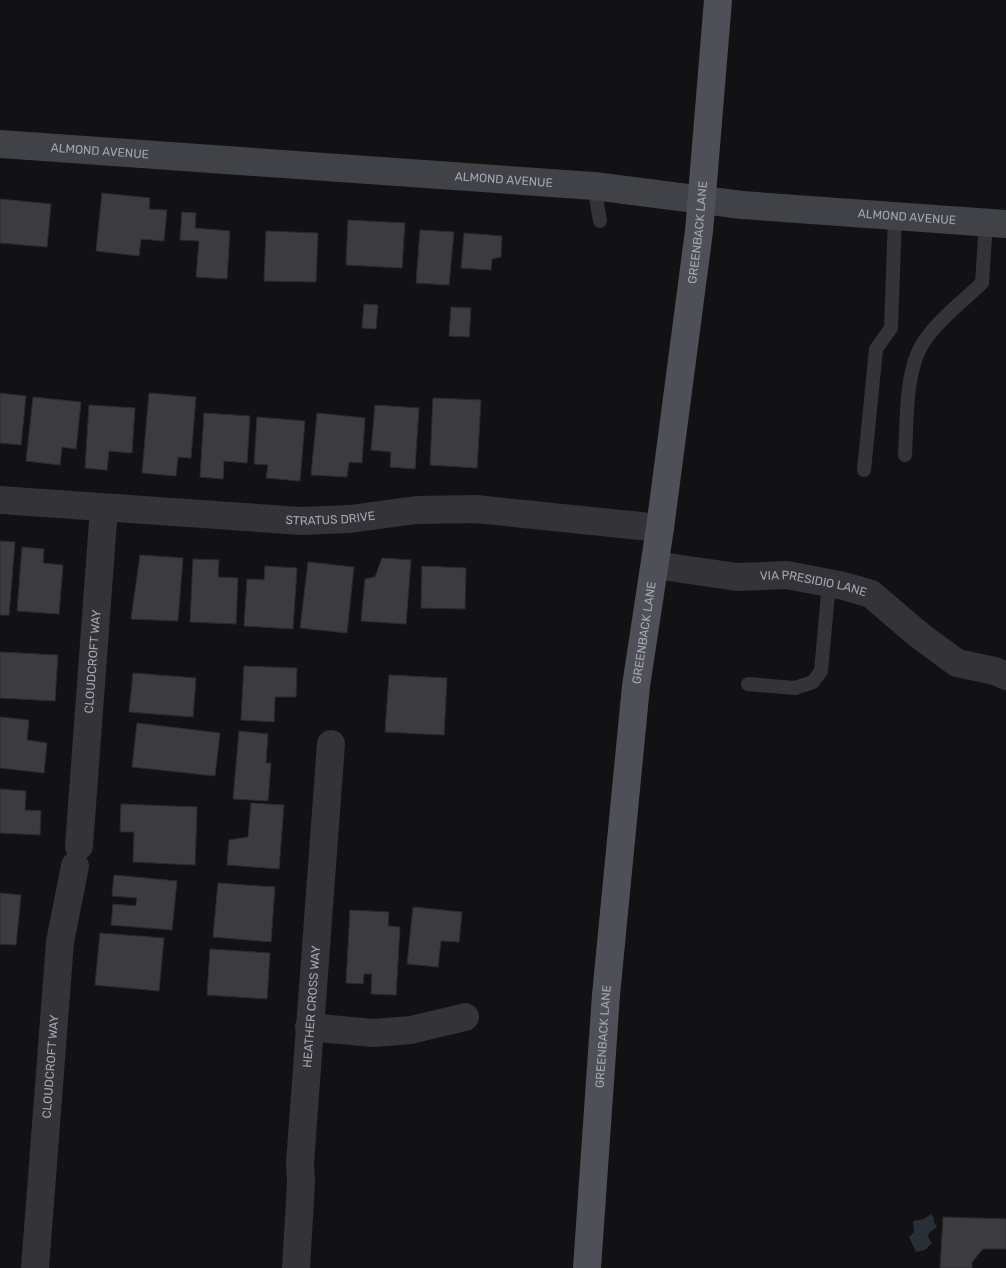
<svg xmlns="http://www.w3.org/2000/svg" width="1006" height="1268" font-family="Rubik,sans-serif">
<rect width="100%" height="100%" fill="#121113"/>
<path fill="#282f36" d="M 931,1214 L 934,1218 L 934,1222 L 937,1227 L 929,1233 L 928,1237 L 932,1243 L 925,1250 L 916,1252 L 909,1237 L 914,1232 L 913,1221 L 924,1219 Z"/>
<g fill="#3c3c40" stroke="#2c2b2f">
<path d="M 102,193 L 150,198 L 149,209 L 167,210 L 164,241 L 141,239 L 139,256 L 96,251 Z"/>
<path d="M 0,199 L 51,204 L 47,247 L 0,243 Z"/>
<path d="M 182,212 L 196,213 L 195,228 L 230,231 L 227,279 L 196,277 L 199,241 L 180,240 Z"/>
<path d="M 348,220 L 405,223 L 402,268 L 346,265 Z"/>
<path d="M 420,230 L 454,232 L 449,285 L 416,283 Z"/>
<path d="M 266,231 L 318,233 L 316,282 L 264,281 Z"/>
<path d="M 464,233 L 502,236 L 501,257 L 492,259 L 491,270 L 461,268 Z"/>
<path d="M 364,304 L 378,305 L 376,329 L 362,328 Z"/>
<path d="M 451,307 L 471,308 L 469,337 L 449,336 Z"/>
<path d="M 0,393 L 26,396 L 21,445 L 0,443 Z"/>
<path d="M 149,393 L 196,397 L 191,458 L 178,457 L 176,476 L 142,473 Z"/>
<path d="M 33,397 L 81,402 L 76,449 L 62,447 L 60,465 L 26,461 Z"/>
<path d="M 433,398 L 481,400 L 477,468 L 430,465 Z"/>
<path d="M 89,405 L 135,408 L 132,453 L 109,451 L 107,470 L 85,468 Z"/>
<path d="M 375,405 L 419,408 L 415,469 L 390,467 L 391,452 L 371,450 Z"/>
<path d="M 204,413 L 250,416 L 247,463 L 224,461 L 223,479 L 200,477 Z"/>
<path d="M 317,413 L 365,418 L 362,463 L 349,462 L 347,477 L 311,475 Z"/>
<path d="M 257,417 L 305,421 L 300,481 L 266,478 L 268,465 L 254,464 Z"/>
<path d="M 0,541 L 15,542 L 9,615 L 0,615 Z"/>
<path d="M 22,547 L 44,549 L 43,563 L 63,565 L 59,614 L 17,611 Z"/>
<path d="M 140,555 L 183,558 L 178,621 L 131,619 Z"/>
<path d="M 382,558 L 411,560 L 406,624 L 361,621 L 365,579 L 375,577 Z"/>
<path d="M 193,559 L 219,560 L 218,577 L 238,578 L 236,624 L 190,622 Z"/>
<path d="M 308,562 L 354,567 L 347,633 L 300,628 Z"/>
<path d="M 265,566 L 297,568 L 293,629 L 244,626 L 247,579 L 264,580 Z"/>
<path d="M 422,566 L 466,568 L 465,609 L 421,608 Z"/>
<path d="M 0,652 L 58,655 L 55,701 L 0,698 Z"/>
<path d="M 244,666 L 297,668 L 296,697 L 275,697 L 274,722 L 241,720 Z"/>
<path d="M 133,673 L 196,678 L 193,717 L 129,712 Z"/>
<path d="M 389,675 L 447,678 L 444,735 L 385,732 Z"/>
<path d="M 0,717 L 29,720 L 27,740 L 47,743 L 44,773 L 0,768 Z"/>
<path d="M 137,723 L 220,733 L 215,776 L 132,767 Z"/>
<path d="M 239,731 L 268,734 L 266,763 L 271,763 L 268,801 L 233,799 Z"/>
<path d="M 0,789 L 26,791 L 25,810 L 41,811 L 40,835 L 0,833 Z"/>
<path d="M 251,803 L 284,805 L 279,869 L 227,865 L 229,840 L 248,837 Z"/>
<path d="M 121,804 L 197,807 L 195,865 L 133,862 L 134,832 L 120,832 Z"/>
<path d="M 114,875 L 177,881 L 172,930 L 111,925 L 113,904 L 136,906 L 137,898 L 112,896 Z"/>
<path d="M 218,883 L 275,887 L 271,942 L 213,937 Z"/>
<path d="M 0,893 L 21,895 L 16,945 L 0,944 Z"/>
<path d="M 413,907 L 462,912 L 459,942 L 441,941 L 438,967 L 407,964 Z"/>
<path d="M 350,910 L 389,912 L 388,926 L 400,927 L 396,995 L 371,994 L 372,974 L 364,974 L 363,984 L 346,983 Z"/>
<path d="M 100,933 L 164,938 L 159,991 L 95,985 Z"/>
<path d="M 210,949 L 270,953 L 267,999 L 207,995 Z"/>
<path d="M 943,1217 L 1006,1219 L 1006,1249 L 983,1249 L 972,1262 L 972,1268 L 940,1268 Z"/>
</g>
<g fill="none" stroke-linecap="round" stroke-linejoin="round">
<g stroke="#333338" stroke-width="14">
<path d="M 594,186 L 600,221"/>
<path d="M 905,455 C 907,422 905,371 923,343 C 938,320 962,302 982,283 L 986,222"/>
<path d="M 864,470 L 876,349 L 891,328 L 895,216"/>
<path d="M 748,684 L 795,688 L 813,682 L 821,671 L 829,583"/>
</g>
<g stroke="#333338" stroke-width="28">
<path id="s1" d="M 0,500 L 302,521 L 350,519 L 416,510 L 476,509 L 660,528"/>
<path id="s2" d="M 655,565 L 737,577 L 787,575 L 844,586 L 871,594 L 919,635 L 957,663 L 995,671 L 1006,676"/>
<path id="s3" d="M 79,846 L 104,508"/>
<path d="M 309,1027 L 373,1033 L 411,1030 L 465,1017"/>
<path id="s4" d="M 35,1268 L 60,942 L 75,866"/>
<path id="s5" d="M 296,1268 L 301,1183 L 300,1163 L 331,744"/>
</g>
<path stroke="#414248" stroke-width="28" id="s6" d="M 0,144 L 594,186 L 742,205 L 1006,224"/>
<path stroke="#4f5057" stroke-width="28" id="s7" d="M 587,1268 L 606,995 L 636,686 L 660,528 L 699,231 L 718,0"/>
</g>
<g text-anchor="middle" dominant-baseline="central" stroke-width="4" stroke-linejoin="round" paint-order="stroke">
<g font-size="12" fill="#a3a7b4" stroke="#0d0d0e">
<text stroke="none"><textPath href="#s6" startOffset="100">ALMOND AVENUE</textPath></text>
<text stroke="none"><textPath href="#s6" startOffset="505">ALMOND AVENUE</textPath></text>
<text stroke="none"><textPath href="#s6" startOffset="910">ALMOND AVENUE</textPath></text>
<text stroke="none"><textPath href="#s7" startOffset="1042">GREENBACK LANE</textPath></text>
<text stroke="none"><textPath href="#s1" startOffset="331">STRATUS DRIVE</textPath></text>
<text stroke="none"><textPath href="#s2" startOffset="160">VIA PRESIDIO LANE</textPath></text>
<text stroke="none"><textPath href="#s7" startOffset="638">GREENBACK LANE</textPath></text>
<text stroke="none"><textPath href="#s3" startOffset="185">CLOUDCROFT WAY</textPath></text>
<text stroke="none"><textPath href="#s5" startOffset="262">HEATHER CROSS WAY</textPath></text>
<text stroke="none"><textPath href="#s7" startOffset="232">GREENBACK LANE</textPath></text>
<text stroke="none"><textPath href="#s4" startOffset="202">CLOUDCROFT WAY</textPath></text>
</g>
</g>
</svg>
